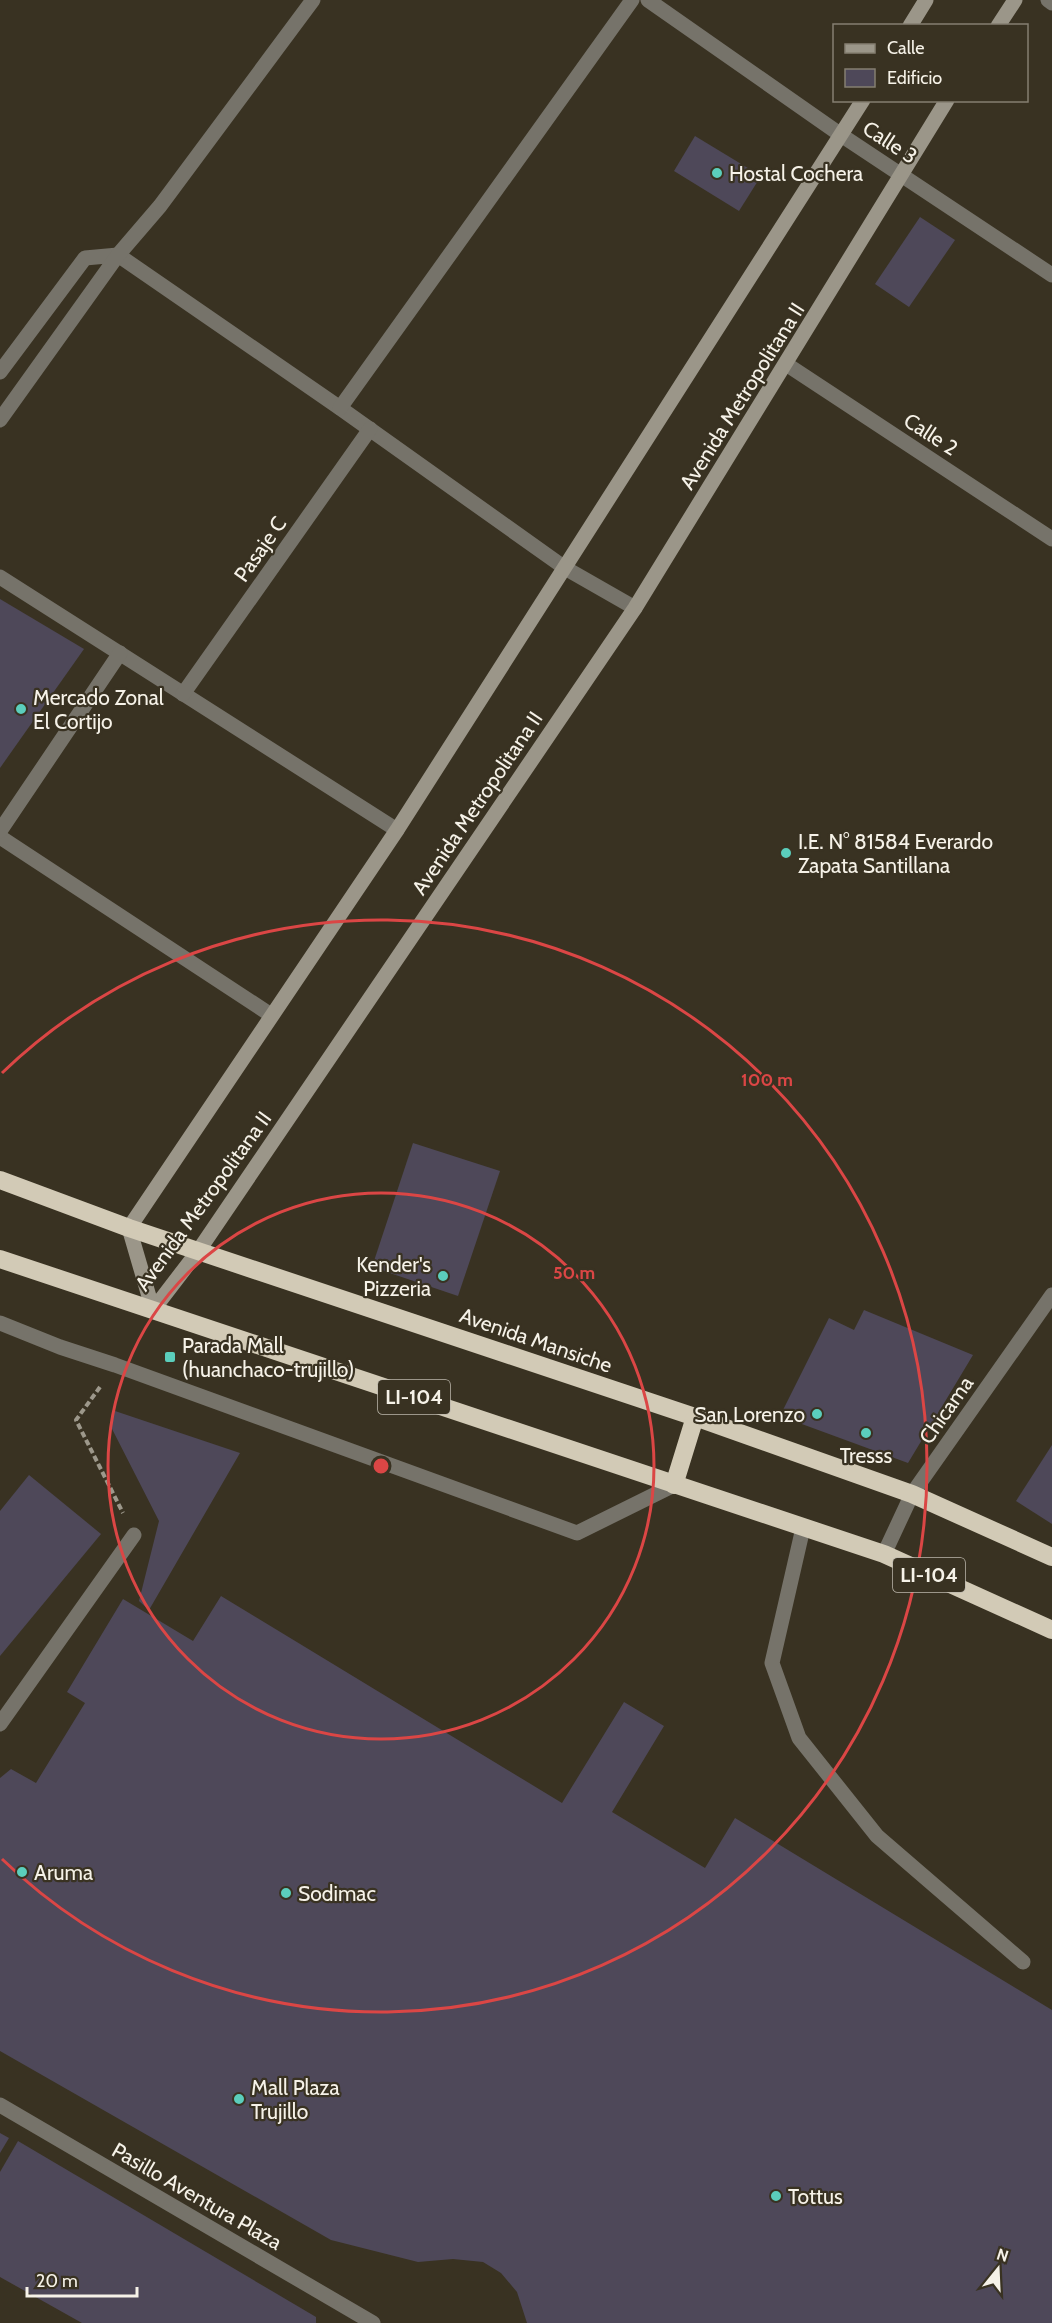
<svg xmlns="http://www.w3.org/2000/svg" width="1052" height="2323" font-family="Cabin,sans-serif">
<rect width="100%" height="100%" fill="#393222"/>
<g fill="#4e4859">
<path d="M 695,136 L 761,176 L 739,211 L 674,171 Z"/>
<path d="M 920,217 L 955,240 L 909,307 L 875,284 Z"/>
<path d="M 0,599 L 84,649 L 0,768 Z"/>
<path d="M 413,1143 L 500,1171 L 458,1296 L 372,1267 Z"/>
<path d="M 864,1310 L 973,1355 L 908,1463 L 780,1416 L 829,1318 L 854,1330 Z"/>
<path d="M 115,1411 L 240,1453 L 149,1610 L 139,1601 L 159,1521 L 110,1425 Z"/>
<path d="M 1052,1445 L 1052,1524 L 1016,1501 Z"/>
<path d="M 29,1475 L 101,1534 L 0,1656 L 0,1511 Z"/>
<path d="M 221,1596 L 562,1803 L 624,1702 L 664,1726 L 612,1812 L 705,1868 L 735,1818 L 1052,2010 L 1052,2323 L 527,2323 L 517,2292 L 501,2273 L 483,2262 L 453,2259 L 418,2262 L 331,2240 L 0,2051 L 0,1778 L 11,1769 L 36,1783 L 85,1703 L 67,1692 L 123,1599 L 193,1641 Z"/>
<path d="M 0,2133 L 9,2138 L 0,2153 Z"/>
<path d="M 18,2141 L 316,2317 L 316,2323 L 82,2323 L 0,2277 L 0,2172 Z"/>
</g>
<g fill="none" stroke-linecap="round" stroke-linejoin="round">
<path stroke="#9d988b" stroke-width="4" stroke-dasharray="6 3" stroke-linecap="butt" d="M 100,1387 L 76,1420 L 123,1513"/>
<g stroke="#76736a" stroke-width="15">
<path d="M 0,837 L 271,1015"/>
<path d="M 0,1323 L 60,1347 L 115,1365 L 577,1533 L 674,1485"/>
<path d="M 803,1528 L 772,1663 L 799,1738 L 877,1836 L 1023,1962"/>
</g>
<g stroke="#76736a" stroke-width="15">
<path d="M 648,0 L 841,135 L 1052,275"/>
<path d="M 1048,0 L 1052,3"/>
<path d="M 786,364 L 1052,539"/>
<path d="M 0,372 L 85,258 L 118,255 L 340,408 L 565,568 L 635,608"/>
<path d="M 340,408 L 632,0"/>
<path d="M 0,420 L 118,255 L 160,206 L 313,0"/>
<path d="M 0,577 L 397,830"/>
<path d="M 183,694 L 370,429"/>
<path d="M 0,831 L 120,653"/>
<path d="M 884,1554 L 912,1494 L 1052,1295"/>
<path d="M 0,1724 L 134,1535"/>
<path d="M 0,2105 L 373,2323"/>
</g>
<g stroke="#9b9689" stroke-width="15">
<path d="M 910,26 L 926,0"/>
<path d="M 998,26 L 1015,0"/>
<path d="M 153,1310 L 199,1250 L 635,608 L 947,100"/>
<path d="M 153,1310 L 129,1228 L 397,830 L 863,100"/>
</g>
<g stroke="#d2cab6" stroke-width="18">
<path d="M 0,1180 L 129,1228 L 695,1417 L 912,1494 L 1052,1557"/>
<path d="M 0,1259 L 884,1554 L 1052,1630"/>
<path d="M 674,1485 L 695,1417"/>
</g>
</g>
<g fill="none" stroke="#db4645" stroke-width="3">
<circle cx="381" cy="1466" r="273"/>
<path d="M2 1073A546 546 0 1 1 2 1859"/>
</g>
<g fill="#5bcebc" stroke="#393222" stroke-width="2">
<circle cx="717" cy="173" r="6"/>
<circle cx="21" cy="709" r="6"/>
<circle cx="786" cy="853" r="6"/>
<circle cx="443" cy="1276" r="6"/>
<rect x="164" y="1351" width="12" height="12" rx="3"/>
<circle cx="817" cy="1414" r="6"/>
<circle cx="866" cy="1433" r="6"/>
<circle cx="22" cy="1872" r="6"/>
<circle cx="286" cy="1893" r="6"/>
<circle cx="239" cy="2099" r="6"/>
<circle cx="776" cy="2196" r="6"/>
</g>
<g text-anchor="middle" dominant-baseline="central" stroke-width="4.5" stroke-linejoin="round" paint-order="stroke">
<g fill="#393222" stroke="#bdb8ad" stroke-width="1.5">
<rect x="378" y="1380" width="72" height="34" rx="4.5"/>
<rect x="893" y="1558" width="72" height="34" rx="4.5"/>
</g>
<g font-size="20" font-weight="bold" fill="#f6f2e8">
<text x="414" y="1397">LI-104</text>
<text x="929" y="1575">LI-104</text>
</g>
<g font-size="21" fill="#f6f2e8" stroke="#393222">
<text transform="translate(890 142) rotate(33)">Calle 3</text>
<text transform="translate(742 396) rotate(-58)">Avenida Metropolitana II</text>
<text transform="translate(931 434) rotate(33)">Calle 2</text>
<text transform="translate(260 549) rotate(-55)">Pasaje C</text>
<text transform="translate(477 803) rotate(-56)">Avenida Metropolitana II</text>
<text transform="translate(203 1201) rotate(-54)">Avenida Metropolitana II</text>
<text transform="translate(536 1340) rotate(19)">Avenida Mansiche</text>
<text transform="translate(946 1410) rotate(-55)">Chicama</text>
<text transform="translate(197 2196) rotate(30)">Pasillo Aventura Plaza</text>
</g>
<g font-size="21" fill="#f6f2e8" stroke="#393222" text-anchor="start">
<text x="729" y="173">Hostal Cochera</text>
<text x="33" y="697">Mercado Zonal<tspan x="33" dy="24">El Cortijo</tspan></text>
<text x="798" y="841">I.E. N° 81584 Everardo<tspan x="798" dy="24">Zapata Santillana</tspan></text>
<text x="431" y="1264" text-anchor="end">Kender's<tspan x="431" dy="24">Pizzeria</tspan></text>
<text x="182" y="1345">Parada Mall<tspan x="182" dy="24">(huanchaco-trujillo)</tspan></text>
<text x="805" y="1414" text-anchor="end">San Lorenzo</text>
<text x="866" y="1455" text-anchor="middle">Tresss</text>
<text x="34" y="1872">Aruma</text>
<text x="298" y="1893">Sodimac</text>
<text x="251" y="2087">Mall Plaza<tspan x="251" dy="24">Trujillo</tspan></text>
<text x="788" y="2196">Tottus</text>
</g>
</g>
<circle cx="381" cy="1466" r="9" fill="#db4645" stroke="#393222" stroke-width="3"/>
<g font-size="18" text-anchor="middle" font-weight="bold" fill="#db4645" stroke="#393222" stroke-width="4.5" stroke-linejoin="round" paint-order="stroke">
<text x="767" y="1086">100 m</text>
<text x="574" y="1279">50 m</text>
</g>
<rect x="833" y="24" width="195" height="78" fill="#393222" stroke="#857f71" stroke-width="1.5"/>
<rect x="845" y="44" width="30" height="9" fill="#9b9689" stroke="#857f71" stroke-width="1.5"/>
<text x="887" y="54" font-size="18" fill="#f6f2e8">Calle</text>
<rect x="845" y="69" width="30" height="18" fill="#4e4859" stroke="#857f71" stroke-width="1.5"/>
<text x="887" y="84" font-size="18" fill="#f6f2e8">Edificio</text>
<g transform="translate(998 2269) rotate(18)" stroke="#393222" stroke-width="4.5" paint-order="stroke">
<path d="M0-4.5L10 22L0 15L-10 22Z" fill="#f6f2e8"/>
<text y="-9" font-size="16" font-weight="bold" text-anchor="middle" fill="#f6f2e8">N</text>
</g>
<path d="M27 2287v9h110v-9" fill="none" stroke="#f6f2e8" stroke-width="3"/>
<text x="36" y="2287" font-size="18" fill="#f6f2e8" stroke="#393222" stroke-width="4.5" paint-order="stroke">20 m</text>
</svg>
